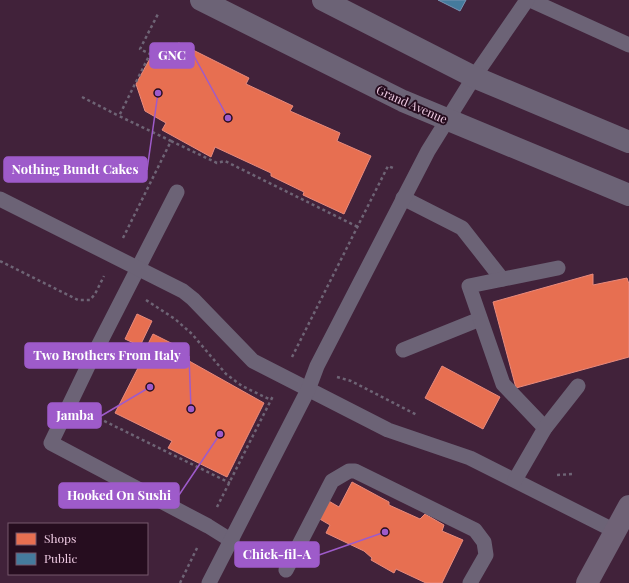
<svg xmlns="http://www.w3.org/2000/svg" width="629" height="583" font-family="'Playfair Display',serif">
<rect width="100%" height="100%" fill="#41223a"/>
<g fill="#e76f51" stroke="#e98a7c">
<path d="M 179,43 L 249,78 L 246,84 L 293,106 L 290,111 L 340,133 L 337,141 L 371,156 L 344,214 L 303,195 L 304,192 L 271,176 L 271,173 L 215,147 L 211,157 L 162,130 L 166,123 L 145,111 L 136,84 L 153,53 Z"/>
<path d="M 593,274 L 593,285 L 627,278 L 629,284 L 629,357 L 516,388 L 493,302 Z"/>
<path d="M 137,314 L 152,321 L 140,346 L 125,339 Z"/>
<path d="M 153,334 L 185,350 L 182,357 L 264,403 L 227,477 L 168,448 L 172,441 L 115,413 L 141,362 L 140,360 Z"/>
<path d="M 442,366 L 500,397 L 483,429 L 425,398 Z"/>
<path d="M 352,482 L 389,502 L 389,505 L 420,519 L 425,514 L 444,525 L 442,531 L 463,540 L 442,583 L 426,583 L 396,569 L 394,573 L 371,560 L 372,558 L 364,551 L 326,533 L 330,525 L 318,518 L 327,500 L 339,507 Z"/>
</g>
<path fill="#457b9d" stroke="#7893b2" d="M 438,0 L 466,0 L 460,11 Z"/>
<g fill="none" stroke-linecap="round" stroke-linejoin="round">
<g stroke="#6e6475" stroke-width="2.5" stroke-dasharray="3 3" stroke-linecap="butt">
<path d="M 82,97 L 119,116"/>
<path d="M 171,141 L 217,163 L 225,161 L 358,227"/>
<path d="M 123,238 L 171,141 L 119,116 L 150,54 L 140,49 L 159,12"/>
<path d="M 0,261 L 78,300 L 90,300 L 95,294 L 104,276"/>
<path d="M 146,300 L 175,319 L 192,334 L 226,374 L 242,386 L 271,400"/>
<path d="M 292,357 L 388,166 L 393,168 L 394,166"/>
<path d="M 337,377 L 351,381 L 417,415"/>
<path d="M 88,413 L 230,483"/>
<path d="M 557,475 L 573,474"/>
<path d="M 217,507 L 273,396"/>
<path d="M 180,583 L 198,546"/>
</g>
<g stroke="#6c6376" stroke-width="15">
<path d="M 530,0 L 629,45"/>
<path d="M 177,192 L 89,364 L 51,443 L 208,526 L 232,541"/>
<path d="M 403,198 L 462,228 L 502,279"/>
<path d="M 0,199 L 183,291 L 193,299 L 253,361 L 388,430 L 470,458 L 615,531"/>
<path d="M 403,350 L 480,319"/>
<path d="M 545,428 L 503,384 L 469,286 L 558,268"/>
<path d="M 515,480 L 545,428 L 578,386"/>
<path d="M 286,570 L 332,481 L 349,471 L 355,471 L 475,530 L 484,542 L 486,555 L 470,583"/>
<path d="M 209,583 L 308,390 L 317,366 L 428,151 L 474,77 L 527,0"/>
</g>
<g stroke="#6c6376" stroke-width="22">
<path d="M 201,0 L 403,101 L 629,195"/>
<path d="M 323,0 L 474,77 L 629,142"/>
</g>
<path stroke="#6f6276" stroke-width="22" d="M 587,583 L 629,506"/>
</g>
<g text-anchor="middle" dominant-baseline="central" stroke-width="4" stroke-linejoin="round" paint-order="stroke">
<g font-size="12" fill="#eecae2" stroke="#260d1f">
<text transform="translate(412 104) rotate(24)">Grand Avenue</text>
</g>
</g>
<path fill="none" stroke="#9e5bca" stroke-width="1.5" d="M228 118L194 56M158 93L147 170M191 409L189 356M150 387L101 416M220 434L179 495M385 532L319 555"/>
<g fill="#9e5bca" stroke="#260d1f" stroke-width="1.5">
<circle cx="228" cy="118" r="4"/>
<circle cx="158" cy="93" r="4"/>
<circle cx="191" cy="409" r="4"/>
<circle cx="150" cy="387" r="4"/>
<circle cx="220" cy="434" r="4"/>
<circle cx="385" cy="532" r="4"/>
</g>
<g fill="#9e5bca" stroke="#9e5bca" stroke-width="1.5">
<rect x="150" y="43" width="44" height="25" rx="4"/>
<rect x="4" y="157" width="143" height="25" rx="4"/>
<rect x="25" y="343" width="164" height="25" rx="4"/>
<rect x="48" y="403" width="53" height="25" rx="4"/>
<rect x="59" y="483" width="120" height="25" rx="4"/>
<rect x="235" y="542" width="84" height="25" rx="4"/>
</g>
<g font-size="13" text-anchor="middle" font-weight="bold" fill="#fff">
<text x="172" y="60">GNC</text>
<text x="75" y="174">Nothing Bundt Cakes</text>
<text x="107" y="360">Two Brothers From Italy</text>
<text x="75" y="420">Jamba</text>
<text x="119" y="500">Hooked On Sushi</text>
<text x="277" y="559">Chick-fil-A</text>
</g>
<rect x="8" y="523" width="140" height="52" fill="#260d1f" stroke="#76596d"/>
<rect x="16" y="533" width="20" height="12" fill="#e76f51" stroke="#76596d"/>
<text x="44" y="543" font-size="12" fill="#eecae2">Shops</text>
<rect x="16" y="553" width="20" height="12" fill="#457b9d" stroke="#76596d"/>
<text x="44" y="563" font-size="12" fill="#eecae2">Public</text>
</svg>
